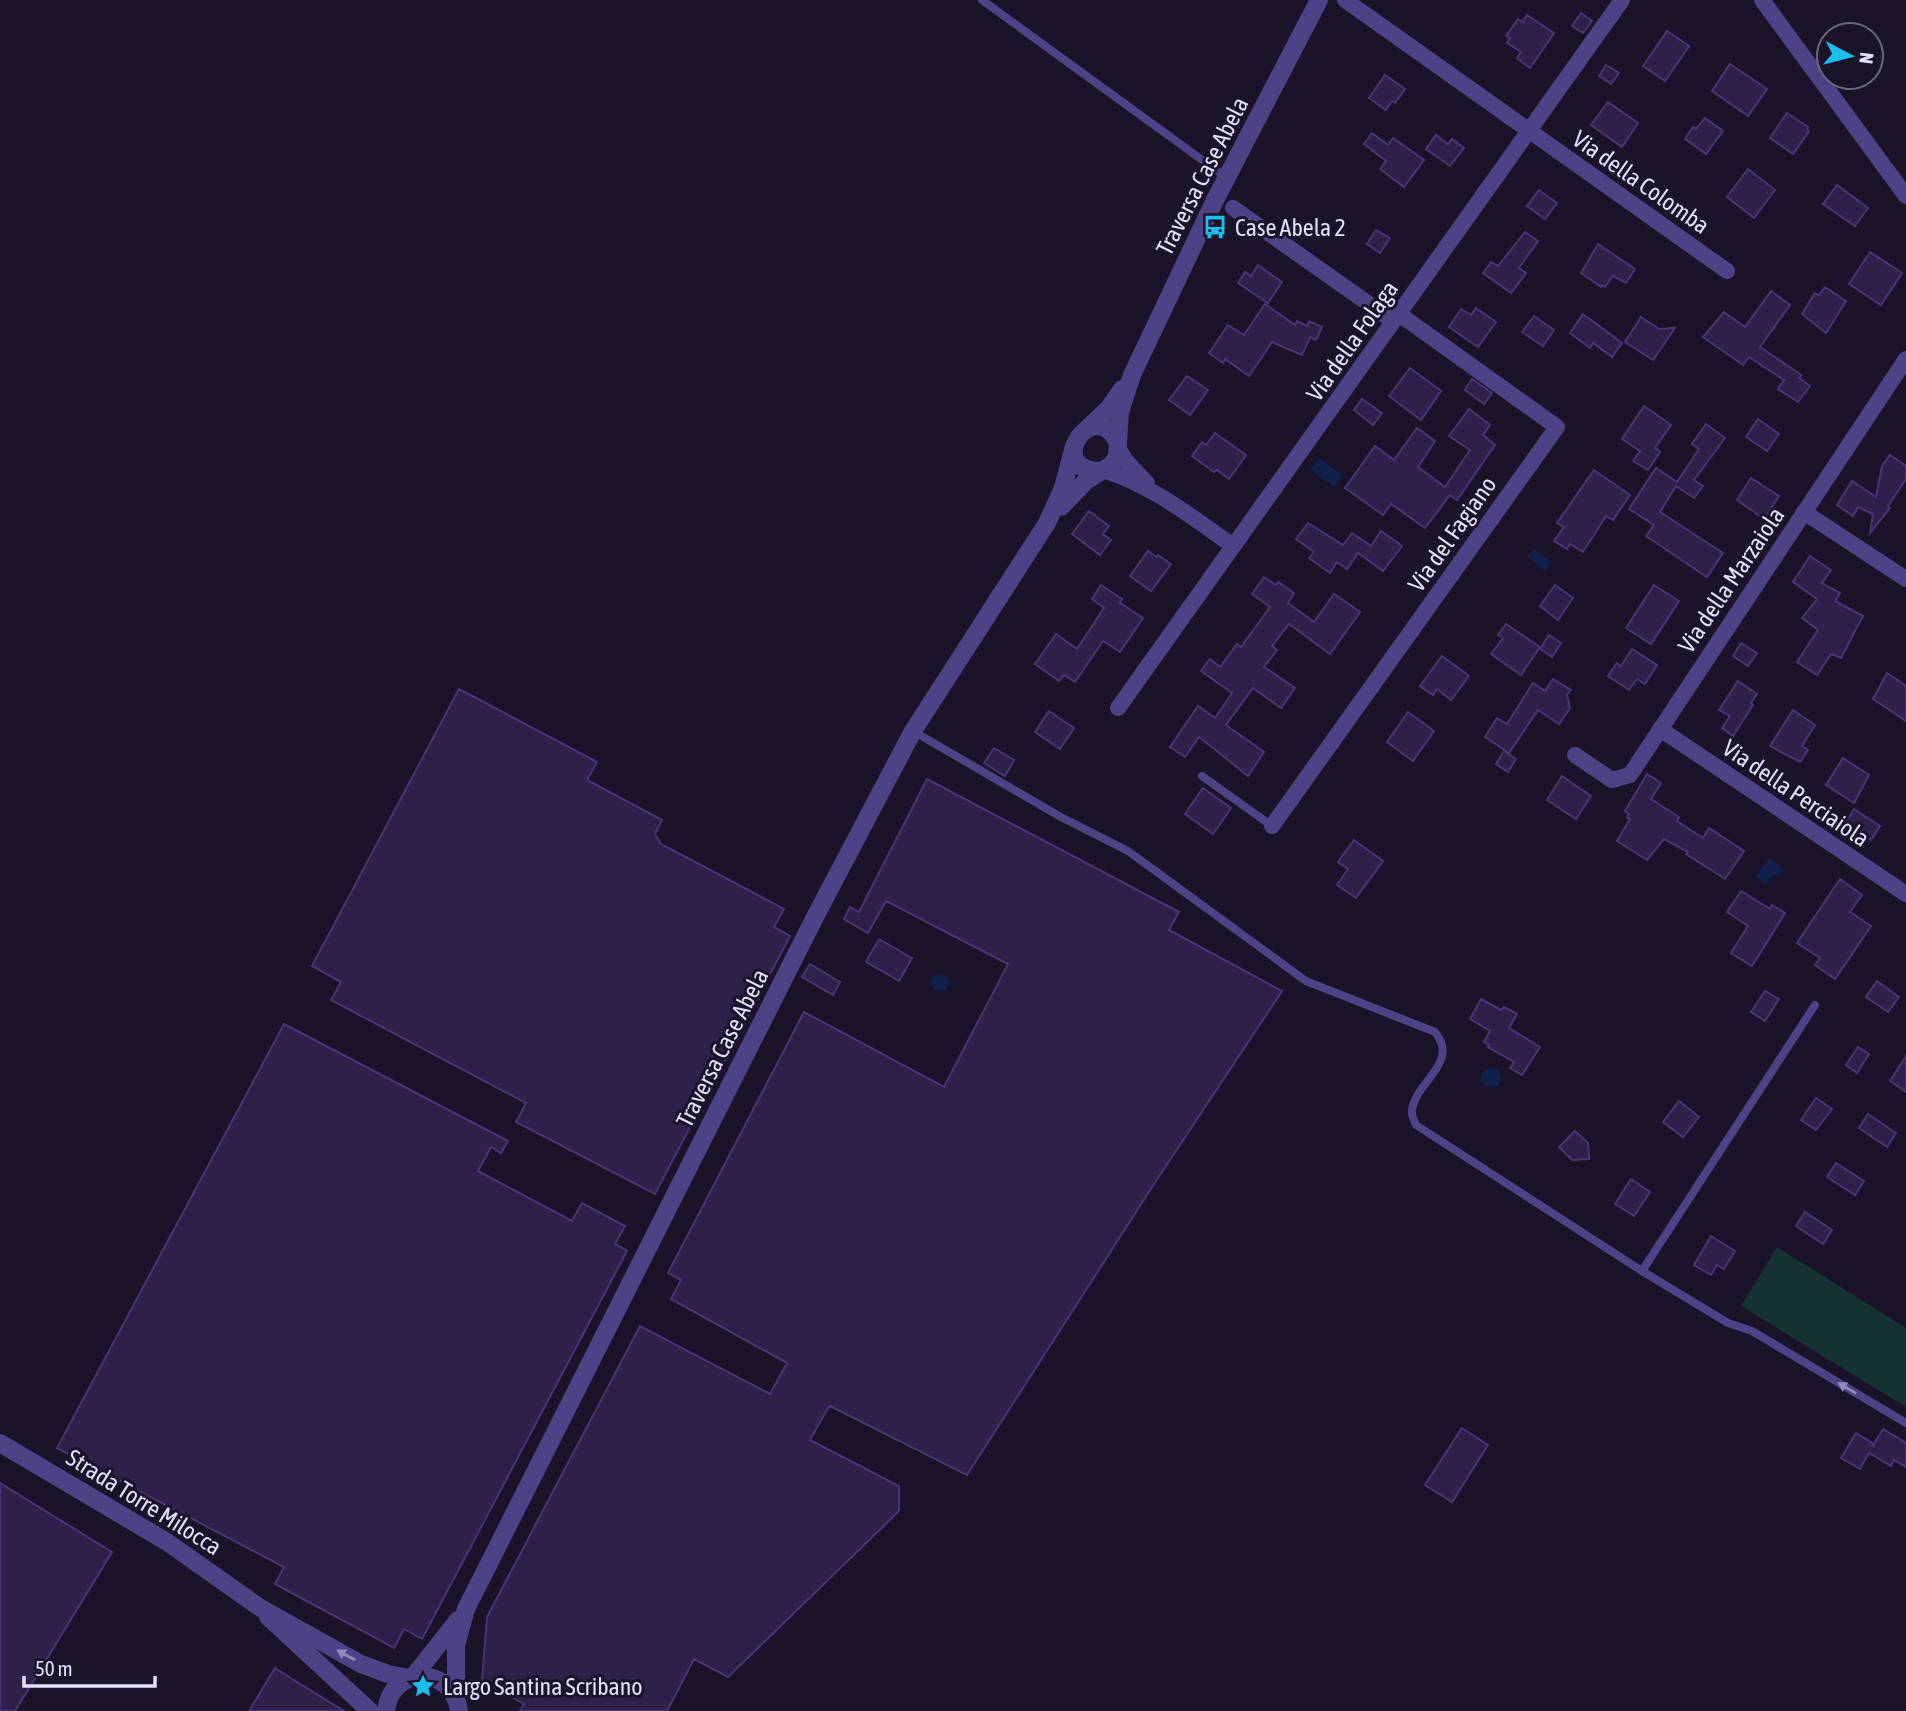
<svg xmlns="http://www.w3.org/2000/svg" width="1906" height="1711" font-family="'Asap Condensed',sans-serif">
<rect width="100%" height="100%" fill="#1a132a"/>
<path fill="#163133" d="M 1777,1247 L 1906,1328 L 1906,1407 L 1741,1306 Z"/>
<g fill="#11204a">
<path d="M 1319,458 L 1342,475 L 1334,487 L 1310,470 Z"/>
<path d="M 1533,548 L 1552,562 L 1545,571 L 1527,557 Z"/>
<path d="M 1769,858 L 1784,869 L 1778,877 L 1773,874 L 1766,884 L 1755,877 Z"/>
<circle cx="940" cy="983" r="9"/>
<circle cx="1491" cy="1078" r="10"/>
</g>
<g fill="#2d2049" stroke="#483473" stroke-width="2">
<path d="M 1581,13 L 1592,21 L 1583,33 L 1572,26 Z"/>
<path d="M 1527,15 L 1554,33 L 1530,68 L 1517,58 L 1521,52 L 1507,43 L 1510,38 L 1506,36 L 1518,19 L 1523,22 Z"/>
<path d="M 1667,31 L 1689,46 L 1665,81 L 1643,66 Z"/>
<path d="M 1730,64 L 1767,89 L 1748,116 L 1712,91 Z"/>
<path d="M 1606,65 L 1619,73 L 1611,84 L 1599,76 Z"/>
<path d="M 1385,75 L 1405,89 L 1395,103 L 1392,101 L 1386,110 L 1369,98 Z"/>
<path d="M 1608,102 L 1638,123 L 1622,147 L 1591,125 Z"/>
<path d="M 1787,113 L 1808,127 L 1807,129 L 1809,131 L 1793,154 L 1770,138 Z"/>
<path d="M 1705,118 L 1723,131 L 1706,154 L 1685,139 L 1693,127 L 1696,129 Z"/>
<path d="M 1372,133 L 1388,145 L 1393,138 L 1424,160 L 1404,187 L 1380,169 L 1386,161 L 1364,144 Z"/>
<path d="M 1436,135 L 1448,144 L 1452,139 L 1464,148 L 1450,166 L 1426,149 Z"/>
<path d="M 1748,169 L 1775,190 L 1754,218 L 1727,197 Z"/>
<path d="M 1837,185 L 1868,208 L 1855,226 L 1823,204 Z"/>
<path d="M 1539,190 L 1557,203 L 1545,219 L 1527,206 Z"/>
<path d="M 1376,230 L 1390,238 L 1380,253 L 1367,244 Z"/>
<path d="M 1525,232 L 1538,241 L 1519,268 L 1526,273 L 1511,293 L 1483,273 L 1491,262 L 1498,266 Z"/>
<path d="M 1598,244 L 1635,269 L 1626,283 L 1613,276 L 1605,287 L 1602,285 L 1601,287 L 1581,273 Z"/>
<path d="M 1870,252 L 1902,273 L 1881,305 L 1849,284 Z"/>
<path d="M 1258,265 L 1282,282 L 1268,303 L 1238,283 L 1245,272 L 1251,276 Z"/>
<path d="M 1825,287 L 1846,301 L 1826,333 L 1802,314 L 1815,293 L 1819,295 Z"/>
<path d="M 1771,291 L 1790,305 L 1760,347 L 1801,375 L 1799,378 L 1810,386 L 1798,402 L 1778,389 L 1784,380 L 1749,357 L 1743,365 L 1703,337 L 1724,312 L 1745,327 Z"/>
<path d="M 1265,304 L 1295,325 L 1297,321 L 1307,326 L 1309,321 L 1322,327 L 1316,340 L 1310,337 L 1302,355 L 1272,342 L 1249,376 L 1225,359 L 1223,363 L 1209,353 L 1228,325 L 1244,335 Z"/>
<path d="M 1476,308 L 1496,322 L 1478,347 L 1449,327 L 1461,309 L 1471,315 Z"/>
<path d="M 1583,314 L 1622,343 L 1612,357 L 1593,343 L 1590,348 L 1570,333 Z"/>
<path d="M 1534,316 L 1554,330 L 1543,346 L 1522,332 Z"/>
<path d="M 1641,317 L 1659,329 L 1675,328 L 1653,360 L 1625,342 Z"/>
<path d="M 1410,368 L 1441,391 L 1421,420 L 1389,396 Z"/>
<path d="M 1187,376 L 1208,390 L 1190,415 L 1169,400 Z"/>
<path d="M 1472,379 L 1492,393 L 1484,404 L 1465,390 Z"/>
<path d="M 1362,399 L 1382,413 L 1373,425 L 1354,410 Z"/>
<path d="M 1644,406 L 1671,425 L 1655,448 L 1660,452 L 1648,470 L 1633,461 L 1640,451 L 1622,439 Z"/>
<path d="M 1469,409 L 1490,425 L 1483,435 L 1495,445 L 1457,500 L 1450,495 L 1425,528 L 1391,504 L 1383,515 L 1345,488 L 1375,446 L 1394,460 L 1417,428 L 1435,441 L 1418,467 L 1445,487 L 1470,450 L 1449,436 Z"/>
<path d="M 1758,419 L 1779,434 L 1767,451 L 1746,437 Z"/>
<path d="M 1706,424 L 1725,438 L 1694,480 L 1703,486 L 1694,498 L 1676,486 L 1660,512 L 1723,553 L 1707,577 L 1646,536 L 1654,525 L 1629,509 L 1656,468 L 1677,482 L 1699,449 L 1692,444 Z"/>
<path d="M 1215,433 L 1246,455 L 1229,479 L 1217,470 L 1214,472 L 1192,456 L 1202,442 L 1206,445 Z"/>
<path d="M 1890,455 L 1906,466 L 1906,479 L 1888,506 L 1890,508 L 1870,533 L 1873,514 L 1858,507 L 1853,516 L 1837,505 L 1852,481 L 1876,497 L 1882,466 Z"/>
<path d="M 1594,470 L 1630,495 L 1613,520 L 1606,516 L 1583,552 L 1570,544 L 1567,549 L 1554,541 L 1564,527 L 1557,523 Z"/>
<path d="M 1751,478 L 1779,496 L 1764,519 L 1737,500 Z"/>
<path d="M 1089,511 L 1109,526 L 1103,534 L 1111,540 L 1100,555 L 1072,534 Z"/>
<path d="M 1308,523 L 1343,545 L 1352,533 L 1371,546 L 1381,531 L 1402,546 L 1383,571 L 1358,553 L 1347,569 L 1337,562 L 1330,573 L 1309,558 L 1314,552 L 1296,539 Z"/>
<path d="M 1148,551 L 1156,557 L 1158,555 L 1171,564 L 1151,591 L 1130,576 Z"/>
<path d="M 1810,556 L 1831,570 L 1822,583 L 1840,593 L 1835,601 L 1863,616 L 1841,658 L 1831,654 L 1817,675 L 1797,662 L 1818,630 L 1802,618 L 1817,599 L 1793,582 Z"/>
<path d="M 1264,577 L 1276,585 L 1278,582 L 1294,593 L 1288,603 L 1314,622 L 1334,594 L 1360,612 L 1330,654 L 1289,624 L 1272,646 L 1277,650 L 1264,667 L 1295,688 L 1281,708 L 1253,688 L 1226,725 L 1264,752 L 1248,776 L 1199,737 L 1185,757 L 1170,747 L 1198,706 L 1215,718 L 1232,693 L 1201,671 L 1210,659 L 1220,667 L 1237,644 L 1241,647 L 1270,607 L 1252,594 Z"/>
<path d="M 1101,585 L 1122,599 L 1120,603 L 1143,618 L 1120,652 L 1103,641 L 1075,682 L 1064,675 L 1059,681 L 1035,664 L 1056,634 L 1077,649 L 1104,608 L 1092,599 Z"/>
<path d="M 1555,585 L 1573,598 L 1558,620 L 1540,606 Z"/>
<path d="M 1654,585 L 1679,601 L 1651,644 L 1626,628 Z"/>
<path d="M 1506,624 L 1540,647 L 1521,675 L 1491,654 L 1503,638 L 1498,635 Z"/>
<path d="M 1549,635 L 1561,643 L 1552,657 L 1540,649 Z"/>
<path d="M 1741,643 L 1757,653 L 1748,666 L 1733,656 Z"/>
<path d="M 1632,649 L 1657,665 L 1645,684 L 1637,679 L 1629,690 L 1608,676 L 1617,663 L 1621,666 Z"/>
<path d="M 1442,656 L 1469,676 L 1451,700 L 1437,689 L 1433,695 L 1420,686 Z"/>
<path d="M 1887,673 L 1906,686 L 1906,721 L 1873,699 Z"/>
<path d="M 1553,679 L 1571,690 L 1567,695 L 1570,708 L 1559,724 L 1538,710 L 1509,753 L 1485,737 L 1497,718 L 1507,724 L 1533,683 L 1545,691 Z"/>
<path d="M 1738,681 L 1757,694 L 1751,703 L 1753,705 L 1733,736 L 1722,728 L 1730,716 L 1719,710 Z"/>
<path d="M 459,689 L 597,762 L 587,780 L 662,820 L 655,834 L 661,844 L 784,909 L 774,927 L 790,936 L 655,1194 L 516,1122 L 526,1103 L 331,1000 L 341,982 L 312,966 Z"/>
<path d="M 1793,710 L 1815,725 L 1802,746 L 1808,750 L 1800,762 L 1770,746 Z"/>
<path d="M 1049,711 L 1074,728 L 1060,749 L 1035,732 Z"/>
<path d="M 1408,712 L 1434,731 L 1413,761 L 1387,742 Z"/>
<path d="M 994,748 L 1014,760 L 1005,776 L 984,763 Z"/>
<path d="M 1504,751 L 1516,759 L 1508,772 L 1496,764 Z"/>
<path d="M 1843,758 L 1869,775 L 1854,803 L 1826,785 Z"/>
<path d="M 1647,774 L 1661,783 L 1651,799 L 1679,817 L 1677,821 L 1703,838 L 1709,828 L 1744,851 L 1725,879 L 1686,854 L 1688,852 L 1664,839 L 1647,860 L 1617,841 L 1630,819 L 1627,818 L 1629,814 L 1625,811 Z"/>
<path d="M 1562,776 L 1591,796 L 1576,819 L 1547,800 Z"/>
<path d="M 927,779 L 1179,912 L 1169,930 L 1282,991 L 1154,1184 L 967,1475 L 830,1406 L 828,1408 L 810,1440 L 899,1486 L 899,1510 L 898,1512 L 728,1677 L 694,1659 L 667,1711 L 520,1711 L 524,1704 L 482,1680 L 487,1617 L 640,1326 L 770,1394 L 787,1363 L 671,1299 L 681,1280 L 668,1273 L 804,1012 L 944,1087 L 1008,964 L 886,901 L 868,933 L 844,919 L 850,907 L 859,912 Z"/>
<path d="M 1203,788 L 1231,808 L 1213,834 L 1185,814 Z"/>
<path d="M 1854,809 L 1880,826 L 1871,840 L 1846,823 Z"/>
<path d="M 1354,840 L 1383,861 L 1356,898 L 1337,885 L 1348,869 L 1338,862 Z"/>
<path d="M 1840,879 L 1862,895 L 1850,912 L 1871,926 L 1835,979 L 1815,965 L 1820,958 L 1797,943 Z"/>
<path d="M 1741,891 L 1770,909 L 1772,905 L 1785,913 L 1752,966 L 1731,953 L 1748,926 L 1727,912 Z"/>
<path d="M 879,939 L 912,958 L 899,981 L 866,962 Z"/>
<path d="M 810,964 L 840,982 L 833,995 L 802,977 Z"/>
<path d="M 1877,981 L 1899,997 L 1888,1012 L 1866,997 Z"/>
<path d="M 1765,991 L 1779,999 L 1765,1021 L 1751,1012 Z"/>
<path d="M 1481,999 L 1501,1010 L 1504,1007 L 1517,1014 L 1509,1028 L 1540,1047 L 1522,1075 L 1510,1068 L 1514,1062 L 1488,1047 L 1489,1045 L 1484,1042 L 1490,1031 L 1470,1019 Z"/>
<path d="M 284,1024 L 508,1141 L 501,1153 L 491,1147 L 478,1171 L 572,1221 L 582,1203 L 625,1226 L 615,1244 L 627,1251 L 422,1639 L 404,1629 L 394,1648 L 275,1584 L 284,1567 L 57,1448 Z"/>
<path d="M 1858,1047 L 1869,1054 L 1857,1073 L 1846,1065 Z"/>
<path d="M 1906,1056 L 1906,1092 L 1890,1081 Z"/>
<path d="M 1816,1098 L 1832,1109 L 1816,1130 L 1801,1120 Z"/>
<path d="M 1679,1101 L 1699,1117 L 1683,1137 L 1663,1122 Z"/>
<path d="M 1868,1114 L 1896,1133 L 1887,1147 L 1859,1128 Z"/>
<path d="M 1575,1131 L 1588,1143 L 1589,1159 L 1572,1160 L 1559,1147 Z"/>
<path d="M 1836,1163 L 1864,1181 L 1855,1195 L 1827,1177 Z"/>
<path d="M 1631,1179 L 1650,1192 L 1634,1216 L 1615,1204 Z"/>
<path d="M 1805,1212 L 1832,1230 L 1823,1244 L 1796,1226 Z"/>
<path d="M 1711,1236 L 1735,1251 L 1724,1269 L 1717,1265 L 1711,1275 L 1694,1265 Z"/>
<path d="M 1462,1428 L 1488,1445 L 1452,1502 L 1425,1485 Z"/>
<path d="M 1883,1429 L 1906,1443 L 1906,1467 L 1894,1460 L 1891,1466 L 1869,1453 L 1860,1469 L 1841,1458 L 1856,1433 L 1874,1444 L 1872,1447 Z"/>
<path d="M 0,1483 L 112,1552 L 15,1711 L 0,1711 Z"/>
<path d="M 275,1668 L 297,1682 L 344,1711 L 249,1711 Z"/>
</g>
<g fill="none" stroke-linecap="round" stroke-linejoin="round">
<g stroke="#4c4285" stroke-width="8">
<path d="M 982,0 L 1227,178"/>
<path d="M 913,731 L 1059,816 L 1128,851 L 1306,981 L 1435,1032 C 1460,1063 1416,1081 1412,1110 C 1411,1115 1414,1120 1416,1125 L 1642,1271 L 1728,1323 L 1752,1331 L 1906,1423"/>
<path d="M 1202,776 L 1272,826"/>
<path d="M 1642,1271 L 1815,1005"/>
</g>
<g stroke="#4c4285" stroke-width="16">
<path d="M 1345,0 L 1727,271"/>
<path d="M 1762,0 L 1906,196"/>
<path d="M 1233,208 L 1393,321"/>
<path d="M 1118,448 L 1126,461 L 1147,483"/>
<path d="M 1103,470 C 1152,485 1192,517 1233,546"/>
<path d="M 1804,512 L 1906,579"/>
<path d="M 1118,708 L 1622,0"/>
<path d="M 1660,729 L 1906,894"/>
<path d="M 1575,755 L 1612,780 L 1630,775 L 1906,359"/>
<path d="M 1272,826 L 1557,427 L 1399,314"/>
</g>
<g stroke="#4c4285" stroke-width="18">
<path d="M 1087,429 L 1109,408 L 1122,389"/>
<path d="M 1099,471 C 1043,469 1094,393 1118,443"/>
<path d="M 1061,507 L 1086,481 L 1111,465 L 1117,457 L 1120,412 L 1132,375 L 1214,202 L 1319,0"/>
<path d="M 0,1443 L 167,1542 L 259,1607 L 361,1664 L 388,1674 L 410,1678"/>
<path d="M 268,1617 L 370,1711"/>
<path d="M 413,1677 L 458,1620"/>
<path d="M 456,1698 L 456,1645 L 466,1609 L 815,917 L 913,731 L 1047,523 L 1063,488 L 1074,446"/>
<path d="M 386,1711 C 391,1665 453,1665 459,1711"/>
</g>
</g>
<defs><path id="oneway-solid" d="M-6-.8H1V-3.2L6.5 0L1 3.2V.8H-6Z" transform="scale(1.75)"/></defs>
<g fill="#9188bb">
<use href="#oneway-solid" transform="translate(1847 1388) rotate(-149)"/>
<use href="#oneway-solid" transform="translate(346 1655) rotate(-151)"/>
</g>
<defs>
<g id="bus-bare" transform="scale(1.89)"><path d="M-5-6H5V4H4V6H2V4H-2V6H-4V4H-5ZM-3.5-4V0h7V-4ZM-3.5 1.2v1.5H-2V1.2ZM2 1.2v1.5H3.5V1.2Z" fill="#19bfee" stroke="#1a132a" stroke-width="2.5" paint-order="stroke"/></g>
<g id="sight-bare" transform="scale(1.89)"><path d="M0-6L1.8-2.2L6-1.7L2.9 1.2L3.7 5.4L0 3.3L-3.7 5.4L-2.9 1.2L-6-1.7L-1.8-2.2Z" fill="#19bfee" stroke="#1a132a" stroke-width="2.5" paint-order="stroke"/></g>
</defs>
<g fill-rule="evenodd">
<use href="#bus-bare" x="1215" y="227"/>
<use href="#sight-bare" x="423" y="1686"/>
</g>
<g text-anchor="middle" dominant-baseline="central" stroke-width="6" stroke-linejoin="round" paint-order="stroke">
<g font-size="24" fill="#e5defd" stroke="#1a132a">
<text transform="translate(1202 176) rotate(-63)">Traversa Case Abela</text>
<text transform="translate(1641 182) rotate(35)">Via della Colomba</text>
<text transform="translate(1352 341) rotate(-55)">Via della Folaga</text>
<text transform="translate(1452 534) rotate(-55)">Via del Fagiano</text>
<text transform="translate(1731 580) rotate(-56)">Via della Marzaiola</text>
<text transform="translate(1796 793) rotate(34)">Via della Perciaiola</text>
<text transform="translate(722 1048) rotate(-63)">Traversa Case Abela</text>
<text transform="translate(144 1502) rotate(32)">Strada Torre Milocca</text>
</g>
<g font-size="24" fill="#e5defd" stroke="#1a132a" text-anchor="start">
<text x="1235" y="227">Case Abela 2</text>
<text x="443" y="1686">Largo Santina Scribano</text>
</g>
</g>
<g transform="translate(1850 56) rotate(97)"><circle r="33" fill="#1a132a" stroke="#6b647e" stroke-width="2"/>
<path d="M0-5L12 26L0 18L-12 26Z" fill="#19bfee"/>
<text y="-10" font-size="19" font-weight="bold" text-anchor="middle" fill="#e5defd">N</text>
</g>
<path d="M24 1676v10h131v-10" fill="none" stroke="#e5defd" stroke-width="3.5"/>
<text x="35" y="1676" font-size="21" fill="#e5defd" stroke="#1a132a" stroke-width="5" paint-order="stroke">50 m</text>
</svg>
